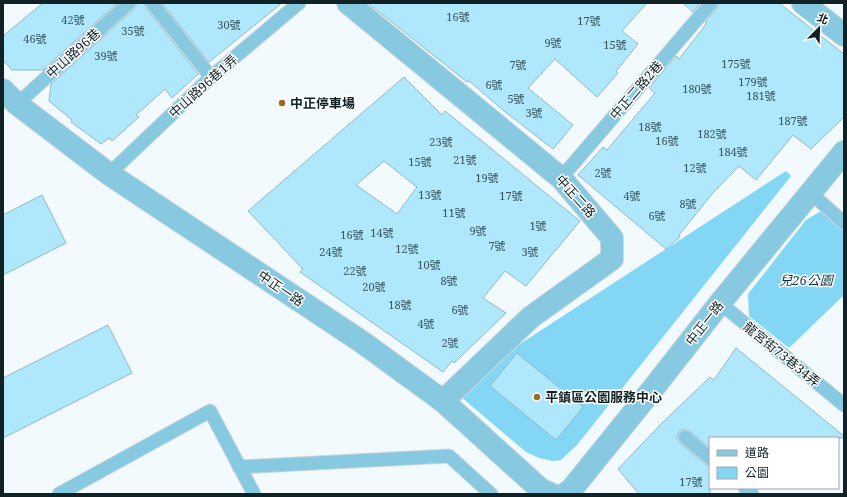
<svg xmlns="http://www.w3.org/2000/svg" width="847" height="497" viewBox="0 0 847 497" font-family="'Noto Serif','Noto Sans TC',serif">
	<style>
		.green { fill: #83d6f4 }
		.building { fill: #afe8fd; stroke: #91bac9; fill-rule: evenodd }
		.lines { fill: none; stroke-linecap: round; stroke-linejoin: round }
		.service-casing { stroke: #ced7db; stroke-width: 15 }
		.minor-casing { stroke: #ced7db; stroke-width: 24 }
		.service { stroke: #86c9e1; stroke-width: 13 }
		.minor { stroke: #86c9e1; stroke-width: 22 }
		.poi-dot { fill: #9c6a1f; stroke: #fff; stroke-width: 1.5 }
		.labels { text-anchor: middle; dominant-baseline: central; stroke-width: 3; stroke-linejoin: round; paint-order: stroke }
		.number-label { font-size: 11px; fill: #38545c }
		.street-label { font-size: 13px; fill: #112227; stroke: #fff }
		.poi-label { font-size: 13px; font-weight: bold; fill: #112227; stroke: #fff; text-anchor: start }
		.park-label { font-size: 13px; font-style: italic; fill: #063846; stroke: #fff }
	</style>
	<rect width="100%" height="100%" fill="#f2fafd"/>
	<!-- green -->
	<g class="green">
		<path d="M 786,171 L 791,176 L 577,445 L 561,460 L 553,461 L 539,458 L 526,452 L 461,397 L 469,377 Z"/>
		<path d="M 821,211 L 844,231 L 844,295 L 789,348 L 749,316 L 748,294 L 806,220 Z"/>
	</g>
	<!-- building -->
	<g class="building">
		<path d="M 43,3 L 117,3 L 43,70 L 12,70 L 3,60 L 3,36 Z"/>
		<path d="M 137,3 L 144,3 L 146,8 L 198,74 L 172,98 L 165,89 L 136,115 L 139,117 L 112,141 L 109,138 L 101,144 L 71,122 L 72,120 L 49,101 L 51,84 L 134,9 Z"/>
		<path d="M 162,3 L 282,3 L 209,62 Z"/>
		<path d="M 368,3 L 647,3 L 622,31 L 638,44 L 616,71 L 618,73 L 597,97 L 555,59 L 528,88 L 573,125 L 553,149 L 504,111 L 469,81 L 467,82 L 457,74 Z"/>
		<path d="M 683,3 L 700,3 L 693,12 Z"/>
		<path d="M 719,3 L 779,3 L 844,54 L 844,117 L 811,149 L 793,135 L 756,180 L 739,166 L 712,194 L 679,235 L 680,237 L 666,249 L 578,175 L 603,147 L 607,150 L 655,93 L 649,88 L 676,56 L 679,59 L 707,23 L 705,22 L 717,8 Z"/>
		<path d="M 404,77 L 442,115 L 445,111 L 580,221 L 526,286 L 505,271 L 483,298 L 506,313 L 454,363 L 452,361 L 443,372 L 300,272 L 303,269 L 248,211 ZM 384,161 L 417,187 L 397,214 L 356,185 Z"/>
		<path d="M 42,195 L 66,243 L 3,275 L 3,215 Z"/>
		<path d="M 108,325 L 132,373 L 3,438 L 3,378 Z"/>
		<path d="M 736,348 L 844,436 L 844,438 L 710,438 L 710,448 L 690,431 L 683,429 L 679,432 L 677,435 L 677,439 L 680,443 L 705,464 L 710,466 L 710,494 L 639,494 L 618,469 L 661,424 L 710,377 L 714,380 Z"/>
		<path d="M 517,353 L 583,407 L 556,440 L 490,386 Z"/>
	</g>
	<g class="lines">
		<defs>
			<g id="service">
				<path d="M 152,3 L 211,77"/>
				<path d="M 17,104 L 129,3"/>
				<path d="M 109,174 L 211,77 L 299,3"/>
				<path d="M 561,178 L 711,3"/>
				<path d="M 811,193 L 844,223"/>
				<path d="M 720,303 L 844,405"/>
				<path d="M 685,437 L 710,458"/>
				<path d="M 239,467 L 449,456 L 491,494"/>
				<path d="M 745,488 L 752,494"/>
				<path d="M 59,494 L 210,411 L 254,494"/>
			</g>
			<g id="minor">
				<path d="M 348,3 L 561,178 L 612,238 L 612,259 L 531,317 L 443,401"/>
				<path d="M 803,3 L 844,35"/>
				<path d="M 3,90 L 17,104 L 109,174 L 362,342 L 443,401 L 540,489 L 551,494"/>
				<path d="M 565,494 L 571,490 L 655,386 L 720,303 L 844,152"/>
			</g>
		</defs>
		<!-- service casing -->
		<use href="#service" class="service-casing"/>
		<!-- minor casing -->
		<use href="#minor" class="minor-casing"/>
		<!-- service -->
		<use href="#service" class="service"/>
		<!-- minor -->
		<use href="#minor" class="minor"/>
	</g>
	<!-- markers -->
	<g class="poi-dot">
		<circle cx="282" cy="103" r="4"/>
		<circle cx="537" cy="397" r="4"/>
	</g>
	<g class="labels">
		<!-- number labels -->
		<g class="number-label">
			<text x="458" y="16">16號</text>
			<text x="73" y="19">42號</text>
			<text x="589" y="20">17號</text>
			<text x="229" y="24">30號</text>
			<text x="133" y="30">35號</text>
			<text x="35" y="38">46號</text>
			<text x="553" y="42">9號</text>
			<text x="615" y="44">15號</text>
			<text x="106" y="55">39號</text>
			<text x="736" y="63">175號</text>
			<text x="518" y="64">7號</text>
			<text x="753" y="81">179號</text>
			<text x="494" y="84">6號</text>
			<text x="697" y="88">180號</text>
			<text x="761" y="95">181號</text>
			<text x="516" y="98">5號</text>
			<text x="534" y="112">3號</text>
			<text x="793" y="120">187號</text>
			<text x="650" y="126">18號</text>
			<text x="712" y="133">182號</text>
			<text x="667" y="140">16號</text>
			<text x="441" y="141">23號</text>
			<text x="733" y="151">184號</text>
			<text x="465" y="159">21號</text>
			<text x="420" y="161">15號</text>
			<text x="695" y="167">12號</text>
			<text x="603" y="172">2號</text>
			<text x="487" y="177">19號</text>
			<text x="430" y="194">13號</text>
			<text x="511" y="195">17號</text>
			<text x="632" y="195">4號</text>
			<text x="688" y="203">8號</text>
			<text x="454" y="212">11號</text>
			<text x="657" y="215">6號</text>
			<text x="538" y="225">1號</text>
			<text x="478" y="230">9號</text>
			<text x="382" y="232">14號</text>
			<text x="352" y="234">16號</text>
			<text x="497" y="245">7號</text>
			<text x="407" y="248">12號</text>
			<text x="331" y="251">24號</text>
			<text x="530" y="251">3號</text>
			<text x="429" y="264">10號</text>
			<text x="355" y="270">22號</text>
			<text x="449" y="280">8號</text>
			<text x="374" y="286">20號</text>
			<text x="400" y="304">18號</text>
			<text x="460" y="309">6號</text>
			<text x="426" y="323">4號</text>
			<text x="450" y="342">2號</text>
			<text x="691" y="481">17號</text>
		</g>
		<!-- street labels -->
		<g class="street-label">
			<text transform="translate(73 53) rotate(-42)">中山路96巷</text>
			<text transform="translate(203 86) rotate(-42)">中山路96巷1弄</text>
			<text transform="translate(636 90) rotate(-49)">中正二路2巷</text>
			<text transform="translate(576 196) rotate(48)">中正二路</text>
			<text transform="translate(281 288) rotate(34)">中正一路</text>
			<text transform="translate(704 323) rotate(-52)">中正一路</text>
			<text transform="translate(782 354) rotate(39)">龍宮街73巷34弄</text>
		</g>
		<!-- poi labels -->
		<g class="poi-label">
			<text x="290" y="103">中正停車場</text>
			<text x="545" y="397">平鎮區公園服務中心</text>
		</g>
		<!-- park labels -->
		<g class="park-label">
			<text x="806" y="280">兒26公園</text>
		</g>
	</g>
	<!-- border -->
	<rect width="847" height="497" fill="none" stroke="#112227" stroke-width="8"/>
	<!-- legend -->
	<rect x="709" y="437" width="130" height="52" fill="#ffffff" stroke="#a0a7a9"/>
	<rect x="717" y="450" width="20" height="6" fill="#86c9e1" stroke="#a0a7a9"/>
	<text x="745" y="457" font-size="12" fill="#112227">道路</text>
	<rect x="717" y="467" width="20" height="12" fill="#83d6f4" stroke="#a0a7a9"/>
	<text x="745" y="477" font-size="12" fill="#112227">公園</text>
	<!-- north arrow -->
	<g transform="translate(819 28) rotate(23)" stroke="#ffffff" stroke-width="3" paint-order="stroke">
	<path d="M0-3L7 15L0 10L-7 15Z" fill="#112227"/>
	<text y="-6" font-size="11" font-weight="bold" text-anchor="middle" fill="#112227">北</text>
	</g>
</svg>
